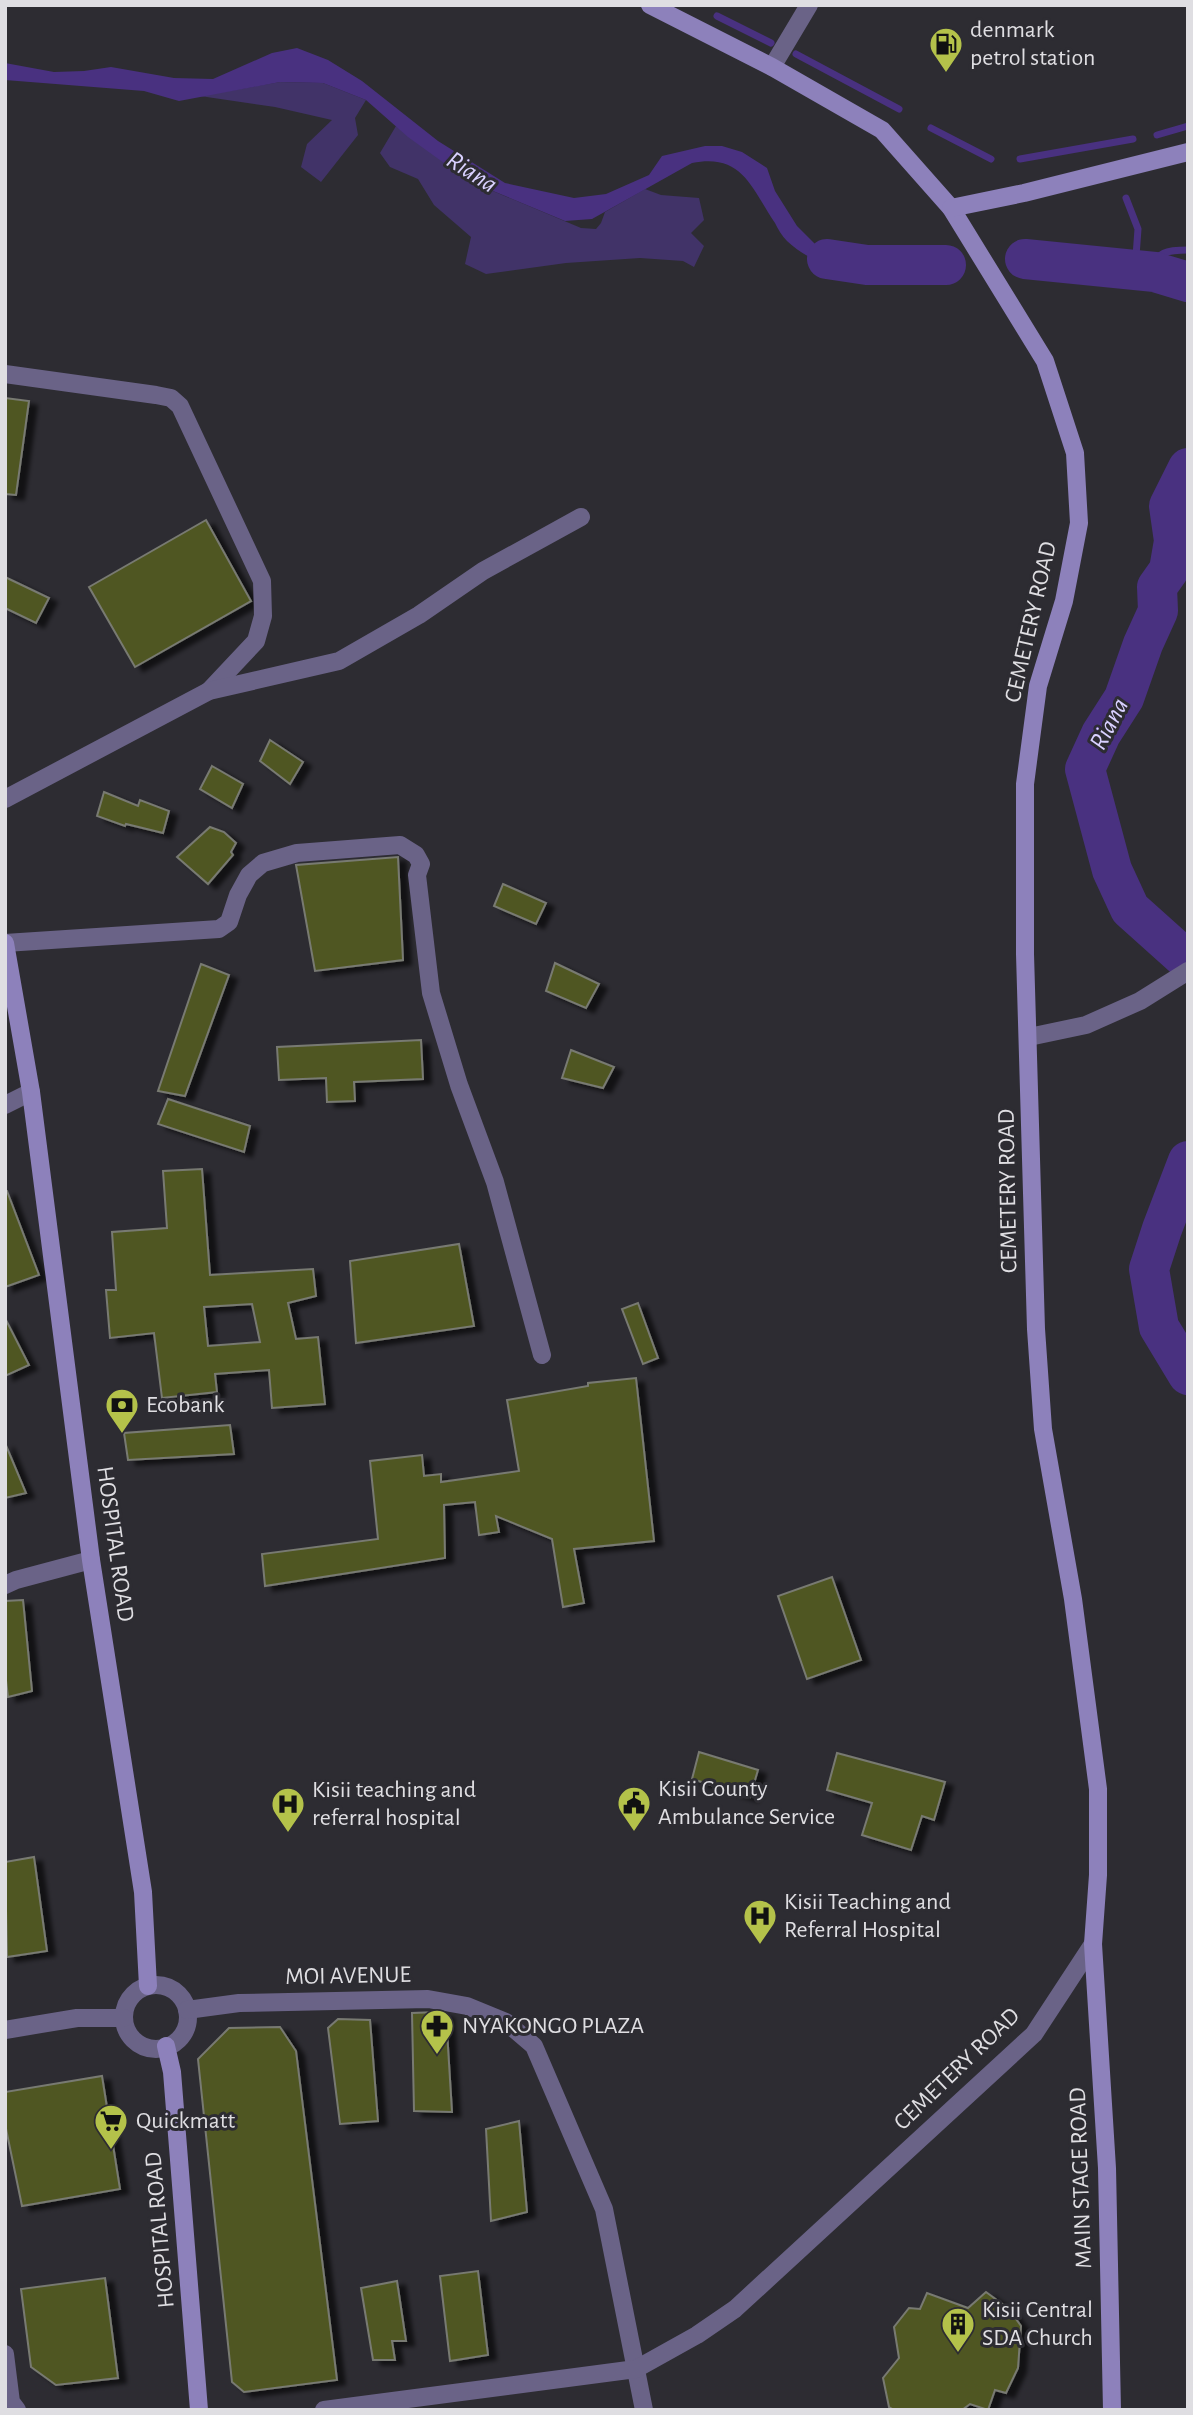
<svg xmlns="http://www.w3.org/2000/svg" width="1193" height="2415" viewBox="0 0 1193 2415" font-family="'Alegreya Sans',sans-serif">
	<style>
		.green { fill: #413368 }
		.water { fill: #493180 }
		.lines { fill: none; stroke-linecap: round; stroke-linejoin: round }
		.stream { stroke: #493180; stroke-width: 7 }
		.river { stroke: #493180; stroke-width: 40 }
		.building { fill: #505721; stroke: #787a72; stroke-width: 2; fill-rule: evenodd; filter: url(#shadow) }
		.street { stroke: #6a6387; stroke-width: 18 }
		.secondary { stroke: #8d81bb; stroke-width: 18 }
		.labels { text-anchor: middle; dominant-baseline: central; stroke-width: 6; stroke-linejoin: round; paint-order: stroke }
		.poi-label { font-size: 24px; fill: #dfdee2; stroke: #2d2c32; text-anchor: start }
		.street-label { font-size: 24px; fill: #dfdee2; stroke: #2d2c32 }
		.water-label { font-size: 26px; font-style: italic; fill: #d9d1ff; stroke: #2d2c32 }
	</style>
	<defs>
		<filter id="shadow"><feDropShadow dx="8" dy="4.5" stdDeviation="2" flood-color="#0009"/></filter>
	</defs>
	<rect width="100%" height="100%" fill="#2d2c32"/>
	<!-- green -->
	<g class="green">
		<path d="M 280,82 L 323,83 L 366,100 L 355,118 L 358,135 L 321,182 L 301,167 L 307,144 L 332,120 L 275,107 L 200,96 Z"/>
		<path d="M 396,126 L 469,181 L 581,228 L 596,229 L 601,223 L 605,212 L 645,189 L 661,195 L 699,198 L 704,220 L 691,233 L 704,246 L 694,267 L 683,261 L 640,258 L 566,263 L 486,274 L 465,264 L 471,237 L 434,205 L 418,179 L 390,167 L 380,153 Z"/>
	</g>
	<!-- water -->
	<path class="water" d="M 297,48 L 328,60 L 362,81 L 438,141 L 505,183 L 574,198 L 606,194 L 649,175 L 662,156 L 705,146 L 722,146 L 742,152 L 767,168 L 775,191 L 797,226 L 817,246 L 882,251 L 881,278 C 847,273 813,265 787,241 C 782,236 778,229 775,223 C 751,188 743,153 692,163 L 592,219 L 565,221 L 469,181 L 408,137 L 366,100 L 323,83 L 280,82 L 179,101 L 144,91 L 5,80 L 5,63 L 54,72 L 84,71 L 111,67 L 174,78 L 213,79 L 272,53 Z"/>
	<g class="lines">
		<!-- stream -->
		<g class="stream">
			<path d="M 717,16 L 771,43"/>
			<path d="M 796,54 L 899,109"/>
			<path d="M 931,128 L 991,159"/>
			<path d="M 1157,135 L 1188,126"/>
			<path d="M 1020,159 L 1133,139"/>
			<path d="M 1126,198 L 1138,229 L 1135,270"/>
			<path d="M 1150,272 C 1157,251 1167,250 1188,250"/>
		</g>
		<!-- river -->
		<g class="river">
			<path d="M 827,259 L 867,265 L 946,265"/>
			<path d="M 1025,259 L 1155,272 L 1188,282"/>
			<path d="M 1188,468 L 1169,506 L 1174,541 L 1169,570 L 1157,587 L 1158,611 L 1143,644 L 1124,698 L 1101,734 L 1085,769 L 1112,870 L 1130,909 L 1188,961"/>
			<path d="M 1188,1161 L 1162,1229 L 1149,1269 L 1159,1327 L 1188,1375"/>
		</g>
	</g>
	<!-- building -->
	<g class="building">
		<path d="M 5,398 L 29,401 L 16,495 L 5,494 Z"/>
		<path d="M 206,520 L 251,601 L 135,667 L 89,587 Z"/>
		<path d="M 5,577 L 49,598 L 36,623 L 5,608 Z"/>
		<path d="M 270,740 L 303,762 L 290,784 L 260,761 Z"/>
		<path d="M 212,766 L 243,784 L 232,808 L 200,789 Z"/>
		<path d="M 104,792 L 138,806 L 140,800 L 169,811 L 163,833 L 126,824 L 125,826 L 97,816 Z"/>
		<path d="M 210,827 L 224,832 L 236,843 L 231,852 L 233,855 L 208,884 L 177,857 Z"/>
		<path d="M 398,857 L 403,960 L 315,971 L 296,865 Z"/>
		<path d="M 503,884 L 546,903 L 536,924 L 494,906 Z"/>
		<path d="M 555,963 L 599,984 L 586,1008 L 546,991 Z"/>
		<path d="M 201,964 L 229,975 L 185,1096 L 158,1091 Z"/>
		<path d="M 421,1040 L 423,1079 L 354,1082 L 355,1101 L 327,1102 L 326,1078 L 279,1080 L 277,1047 Z"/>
		<path d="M 571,1050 L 614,1067 L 603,1088 L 562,1078 Z"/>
		<path d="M 168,1099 L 250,1126 L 244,1152 L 158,1124 Z"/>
		<path d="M 202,1169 L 210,1275 L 313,1269 L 316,1296 L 288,1303 L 296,1339 L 318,1337 L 325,1404 L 272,1408 L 269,1370 L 215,1374 L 217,1392 L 162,1398 L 154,1333 L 110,1338 L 106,1290 L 116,1290 L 112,1232 L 167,1228 L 163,1171 ZM 252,1304 L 260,1342 L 208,1346 L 204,1307 Z"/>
		<path d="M 5,1191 L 7,1191 L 39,1275 L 5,1287 Z"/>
		<path d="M 459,1244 L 474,1326 L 356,1343 L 350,1261 Z"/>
		<path d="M 638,1303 L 658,1358 L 643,1364 L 622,1309 Z"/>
		<path d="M 5,1318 L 29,1365 L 5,1376 Z"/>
		<path d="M 636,1378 L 654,1541 L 574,1549 L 584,1603 L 563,1607 L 552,1539 L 496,1516 L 499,1532 L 479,1535 L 475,1502 L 444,1505 L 445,1558 L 265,1586 L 262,1554 L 378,1539 L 370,1461 L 422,1455 L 424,1476 L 441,1474 L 441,1482 L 519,1471 L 507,1400 L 588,1386 L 588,1383 Z"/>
		<path d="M 230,1425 L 234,1454 L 128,1460 L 124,1433 Z"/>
		<path d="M 5,1443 L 26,1493 L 5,1498 Z"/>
		<path d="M 832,1577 L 861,1660 L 807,1679 L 778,1596 Z"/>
		<path d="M 23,1600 L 32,1691 L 8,1697 L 5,1672 L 5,1601 Z"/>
		<path d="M 699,1752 L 758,1770 L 750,1797 L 692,1779 Z"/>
		<path d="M 837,1753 L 945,1782 L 934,1820 L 922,1816 L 911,1850 L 862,1835 L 872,1803 L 827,1790 Z"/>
		<path d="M 34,1857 L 47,1951 L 7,1957 L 5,1862 Z"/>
		<path d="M 438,2012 L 446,2014 L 452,2112 L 414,2111 L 412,2013 Z"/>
		<path d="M 338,2019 L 370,2020 L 378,2121 L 340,2124 L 328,2028 Z"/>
		<path d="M 280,2027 L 296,2051 L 337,2380 L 244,2392 L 232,2382 L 198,2059 L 229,2028 Z"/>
		<path d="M 102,2076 L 120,2189 L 22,2206 L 5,2124 L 5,2092 Z"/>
		<path d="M 519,2121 L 527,2212 L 491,2221 L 486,2129 Z"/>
		<path d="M 478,2271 L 488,2355 L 450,2361 L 440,2276 Z"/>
		<path d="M 105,2278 L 118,2378 L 56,2385 L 31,2367 L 21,2289 Z"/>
		<path d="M 397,2281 L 406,2341 L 392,2341 L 395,2360 L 373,2360 L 361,2288 Z"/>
		<path d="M 986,2292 L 1009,2309 L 1021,2326 L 1018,2368 L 1006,2393 L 995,2390 L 988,2410 L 970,2404 L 962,2410 L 894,2410 L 889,2407 L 883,2378 L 899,2358 L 894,2327 L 909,2308 L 920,2309 L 927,2293 L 968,2308 Z"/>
	</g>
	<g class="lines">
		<!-- street -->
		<g class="street">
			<path d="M 772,67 L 809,5"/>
			<path d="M 5,374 L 156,395 L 171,398 L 180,406 L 262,581 L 263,616 L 256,641 L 209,691"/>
			<path d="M 5,799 L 209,691 L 339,661 L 419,615 L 483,571 L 581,517"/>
			<path d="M 5,943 L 219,929 L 229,922 L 238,895 L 249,875 L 263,863 L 297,853 L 400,845 L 416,855 L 421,864 L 417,875 L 431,993 L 459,1085 L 495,1182 L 542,1355"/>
			<path d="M 1029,1037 L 1086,1025 L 1140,1001 L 1188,971"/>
			<path d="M 5,1105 L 31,1092"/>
			<path d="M 5,1585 L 16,1580 L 91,1560"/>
			<circle cx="156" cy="2017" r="32"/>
			<path d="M 187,2010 L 239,2003 L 428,1999 L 467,2006 L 506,2022 L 534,2046 L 604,2209 L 644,2410"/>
			<path d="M 5,2030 L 77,2018 L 124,2018"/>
			<path d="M 5,2354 L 11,2402 L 17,2410"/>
			<path d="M 324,2410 L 636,2369 L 697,2335 L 735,2309 L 1034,2034 L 1093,1944"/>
		</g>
		<!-- secondary -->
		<g class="secondary">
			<path d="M 650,5 L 772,67 L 882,130 L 951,208 L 1045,361 L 1075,453 L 1079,523 L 1064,601 L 1038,686 L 1025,784 L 1025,954 L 1036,1329 L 1043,1429 L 1073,1599 L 1098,1789 L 1098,1875 L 1093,1944 L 1107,2168 L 1112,2410"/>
			<path d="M 951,208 L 1024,193 L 1188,152"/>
			<path d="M 5,943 L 31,1092 L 91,1560 L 143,1892 L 148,1986"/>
			<path d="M 166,2046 L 172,2072 L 199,2410"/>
		</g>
	</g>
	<!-- icons -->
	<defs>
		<symbol id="fuel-pin" viewBox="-11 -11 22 30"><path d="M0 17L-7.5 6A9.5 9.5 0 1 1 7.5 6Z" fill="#b4c24a" stroke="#2d2c32"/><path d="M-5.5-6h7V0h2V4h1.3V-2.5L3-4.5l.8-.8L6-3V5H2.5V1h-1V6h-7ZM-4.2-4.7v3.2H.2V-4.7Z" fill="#111"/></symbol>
		<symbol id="bank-pin" viewBox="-11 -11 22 30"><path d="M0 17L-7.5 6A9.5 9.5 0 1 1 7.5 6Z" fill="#b4c24a" stroke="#2d2c32"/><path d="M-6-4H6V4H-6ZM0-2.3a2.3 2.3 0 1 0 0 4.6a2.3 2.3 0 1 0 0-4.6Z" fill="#111"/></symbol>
		<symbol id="civic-pin" viewBox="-11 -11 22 30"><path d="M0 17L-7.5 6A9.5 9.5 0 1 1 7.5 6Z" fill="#b4c24a" stroke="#2d2c32"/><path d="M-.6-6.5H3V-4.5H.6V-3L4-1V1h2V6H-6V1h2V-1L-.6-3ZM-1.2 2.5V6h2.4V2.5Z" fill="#111"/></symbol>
		<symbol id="hospital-pin" viewBox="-11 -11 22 30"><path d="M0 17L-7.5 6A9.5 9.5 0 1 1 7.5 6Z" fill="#b4c24a" stroke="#2d2c32"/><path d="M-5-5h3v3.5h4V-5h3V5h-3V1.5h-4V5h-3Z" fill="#111"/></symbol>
		<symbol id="pharmacy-pin" viewBox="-11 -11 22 30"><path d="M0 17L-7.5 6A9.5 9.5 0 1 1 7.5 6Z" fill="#b4c24a" stroke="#2d2c32"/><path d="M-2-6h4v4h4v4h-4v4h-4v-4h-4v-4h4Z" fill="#111"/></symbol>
		<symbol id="supermarket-pin" viewBox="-11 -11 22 30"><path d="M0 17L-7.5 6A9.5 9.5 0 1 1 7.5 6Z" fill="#b4c24a" stroke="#2d2c32"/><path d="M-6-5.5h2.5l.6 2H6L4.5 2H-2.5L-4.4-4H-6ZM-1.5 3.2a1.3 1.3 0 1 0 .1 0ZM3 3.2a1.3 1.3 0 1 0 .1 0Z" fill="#111"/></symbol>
		<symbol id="building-pin" viewBox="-11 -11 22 30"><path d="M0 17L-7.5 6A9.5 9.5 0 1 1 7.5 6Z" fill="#b4c24a" stroke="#2d2c32"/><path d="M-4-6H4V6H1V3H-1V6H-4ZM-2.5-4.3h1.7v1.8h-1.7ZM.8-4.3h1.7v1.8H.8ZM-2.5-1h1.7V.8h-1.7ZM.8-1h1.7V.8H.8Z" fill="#111"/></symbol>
	</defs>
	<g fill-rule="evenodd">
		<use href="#fuel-pin" x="927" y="25" width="38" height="52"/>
		<use href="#bank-pin" x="103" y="1386" width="38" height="52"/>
		<use href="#civic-pin" x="615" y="1784" width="38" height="52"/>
		<use href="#hospital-pin" x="269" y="1785" width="38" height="52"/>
		<use href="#hospital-pin" x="741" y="1897" width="38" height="52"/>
		<use href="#pharmacy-pin" x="418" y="2007" width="38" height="52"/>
		<use href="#supermarket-pin" x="92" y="2102" width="38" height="52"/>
		<use href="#building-pin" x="939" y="2305" width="38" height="52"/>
	</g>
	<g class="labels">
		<!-- poi labels -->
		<g class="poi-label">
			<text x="970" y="30">denmark<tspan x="970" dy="28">petrol station</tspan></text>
			<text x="146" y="1405">Ecobank</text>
			<text x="658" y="1789">Kisii County<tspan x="658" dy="28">Ambulance Service</tspan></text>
			<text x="312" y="1790">Kisii teaching and<tspan x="312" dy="28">referral hospital</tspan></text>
			<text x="784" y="1902">Kisii Teaching and<tspan x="784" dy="28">Referral Hospital</tspan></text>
			<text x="462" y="2026">NYAKONGO PLAZA</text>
			<text x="136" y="2121">Quickmatt</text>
			<text x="982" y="2310">Kisii Central<tspan x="982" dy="28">SDA Church</tspan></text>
		</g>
		<!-- street labels -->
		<g class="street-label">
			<text transform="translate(1031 622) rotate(-77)">CEMETERY ROAD</text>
			<text transform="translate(1008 1191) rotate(-91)">CEMETERY ROAD</text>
			<text transform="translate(115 1544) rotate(82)">HOSPITAL ROAD</text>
			<text transform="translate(348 1976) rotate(-1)">MOI AVENUE</text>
			<text transform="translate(957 2069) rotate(-44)">CEMETERY ROAD</text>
			<text transform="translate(1081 2178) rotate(-92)">MAIN STAGE ROAD</text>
			<text transform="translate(160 2230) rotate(-95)">HOSPITAL ROAD</text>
		</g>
		<!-- water labels -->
		<g class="water-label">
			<text transform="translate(472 172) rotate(33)">Riana</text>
			<text transform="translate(1109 724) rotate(-62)">Riana</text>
		</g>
	</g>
	<!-- border -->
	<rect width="1193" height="2415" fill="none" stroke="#dfdee2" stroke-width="14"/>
</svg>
